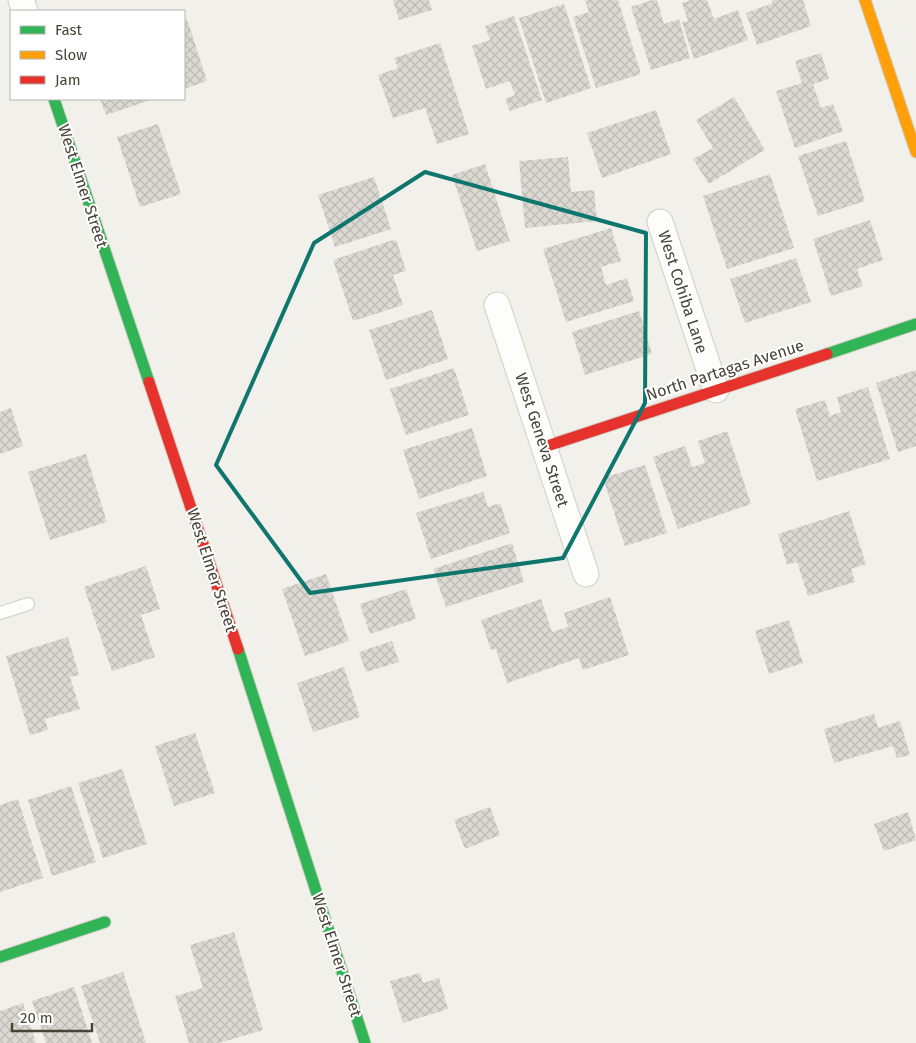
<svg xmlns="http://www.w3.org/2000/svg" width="916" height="1043" viewBox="0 0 916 1043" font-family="'Fira Sans',sans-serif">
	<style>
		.building { fill: url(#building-cross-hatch) }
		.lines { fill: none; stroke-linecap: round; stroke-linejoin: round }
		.lane-casing { stroke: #cfcec8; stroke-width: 14 }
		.street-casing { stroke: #cfcec8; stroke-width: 27 }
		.fast-casing { stroke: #d1cec1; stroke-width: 13 }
		.slow-casing { stroke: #d1cec1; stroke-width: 13 }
		.jam-casing { stroke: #d1cec1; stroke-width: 13 }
		.lane { stroke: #fdfdfc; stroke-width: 12 }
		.street { stroke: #fdfdfc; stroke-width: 25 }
		.fast { stroke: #30b455; stroke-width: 11 }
		.slow { stroke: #ff9f0a; stroke-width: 11 }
		.jam { stroke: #e5322d; stroke-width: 11 }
		.marked { fill: none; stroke: #0f766e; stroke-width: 4; stroke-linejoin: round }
		.labels { text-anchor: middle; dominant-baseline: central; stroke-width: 4; stroke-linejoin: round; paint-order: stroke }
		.street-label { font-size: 16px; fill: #484336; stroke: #fff }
	</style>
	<defs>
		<pattern id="building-cross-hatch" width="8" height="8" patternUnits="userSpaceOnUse" patternTransform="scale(1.25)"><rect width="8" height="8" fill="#dbd9d2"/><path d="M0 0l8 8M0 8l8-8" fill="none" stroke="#bdbbb5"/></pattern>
	</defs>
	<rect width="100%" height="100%" fill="#f1f0ea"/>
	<!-- building -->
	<g class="building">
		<path d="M 393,0 L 429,0 L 432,10 L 399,20 Z"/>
		<path d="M 585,0 L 618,0 L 641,74 L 596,88 L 573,17 L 589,12 Z"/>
		<path d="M 652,0 L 657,0 L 664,24 L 679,19 L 690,58 L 651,70 L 631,7 Z"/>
		<path d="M 691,0 L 707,0 L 714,19 L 738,10 L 748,40 L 694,59 L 682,22 L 688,21 L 682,3 Z"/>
		<path d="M 772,0 L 803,0 L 811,26 L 757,45 L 746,13 L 773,3 Z"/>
		<path d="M 564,4 L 591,88 L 546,103 L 519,18 Z"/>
		<path d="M 514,16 L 542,100 L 510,111 L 505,99 L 515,95 L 510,81 L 486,89 L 472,46 L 490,40 L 485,26 Z"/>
		<path d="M 187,19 L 207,81 L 184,89 L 184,20 Z"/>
		<path d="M 440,43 L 469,134 L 437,144 L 425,108 L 393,118 L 378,75 L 398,68 L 394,58 Z"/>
		<path d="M 821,53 L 829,79 L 813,84 L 821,108 L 833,104 L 843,131 L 795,148 L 776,91 L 802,83 L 795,61 Z"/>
		<path d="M 734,97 L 765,150 L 709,184 L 693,159 L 713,148 L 696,120 Z"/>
		<path d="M 100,99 L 154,99 L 106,115 Z"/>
		<path d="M 656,110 L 671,154 L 602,178 L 587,133 Z"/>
		<path d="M 158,124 L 181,194 L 140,207 L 117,137 Z"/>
		<path d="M 846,141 L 865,201 L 818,216 L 798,156 Z"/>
		<path d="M 568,157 L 571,192 L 594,190 L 597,221 L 525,228 L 519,161 Z"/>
		<path d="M 485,164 L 510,241 L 477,251 L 452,175 Z"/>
		<path d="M 770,174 L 794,248 L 727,269 L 703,196 Z"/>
		<path d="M 374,177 L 391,229 L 335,247 L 318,195 Z"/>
		<path d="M 870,220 L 883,260 L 857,269 L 863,286 L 831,296 L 813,239 Z"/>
		<path d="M 611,228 L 621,261 L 601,267 L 606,285 L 627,278 L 634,301 L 566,322 L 543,249 Z"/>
		<path d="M 396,239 L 406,271 L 393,275 L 403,305 L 353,321 L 333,260 Z"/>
		<path d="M 796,258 L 811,302 L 745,323 L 730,279 Z"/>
		<path d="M 432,310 L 448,359 L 386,380 L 369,330 Z"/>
		<path d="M 639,311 L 652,354 L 585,375 L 572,332 Z"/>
		<path d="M 454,368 L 469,415 L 406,435 L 390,389 Z"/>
		<path d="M 916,370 L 916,446 L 898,452 L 876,383 Z"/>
		<path d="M 868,387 L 890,459 L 817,481 L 795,409 L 825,400 L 830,416 L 841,412 L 837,397 Z"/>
		<path d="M 11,408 L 23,446 L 0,454 L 0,412 Z"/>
		<path d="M 472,428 L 487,476 L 419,499 L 403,450 Z"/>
		<path d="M 727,431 L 751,504 L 678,529 L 653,457 L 685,446 L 692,467 L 705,463 L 698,441 Z"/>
		<path d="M 86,454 L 107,522 L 50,540 L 28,472 Z"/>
		<path d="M 645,465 L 667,533 L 625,546 L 603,478 Z"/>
		<path d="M 483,492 L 488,507 L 500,503 L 510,533 L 431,559 L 416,513 Z"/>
		<path d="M 849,511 L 866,564 L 851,569 L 855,582 L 808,596 L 797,562 L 787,565 L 778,534 Z"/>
		<path d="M 512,543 L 524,582 L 446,607 L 433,569 Z"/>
		<path d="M 146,566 L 160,609 L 141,615 L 155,657 L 112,671 L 84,587 Z"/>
		<path d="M 326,574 L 349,641 L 305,656 L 282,589 Z"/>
		<path d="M 406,589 L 416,619 L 370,634 L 360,604 Z"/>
		<path d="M 610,597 L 629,655 L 583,670 L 579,658 L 507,683 L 496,649 L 491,650 L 481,620 L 541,599 L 552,632 L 568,627 L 564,613 Z"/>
		<path d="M 789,620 L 803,663 L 769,674 L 755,631 Z"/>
		<path d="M 68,637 L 79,675 L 70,677 L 80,709 L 45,719 L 48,730 L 30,735 L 6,656 Z"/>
		<path d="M 392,641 L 399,662 L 366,672 L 359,652 Z"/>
		<path d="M 344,667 L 360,717 L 313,732 L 297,683 Z"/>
		<path d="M 874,714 L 878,728 L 900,721 L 910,755 L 897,758 L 893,746 L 834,763 L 824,729 Z"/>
		<path d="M 195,733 L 215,793 L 174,806 L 155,746 Z"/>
		<path d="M 122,769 L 147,844 L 103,858 L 78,783 Z"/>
		<path d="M 71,786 L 96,862 L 52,876 L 28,800 Z"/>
		<path d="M 18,799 L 43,878 L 0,892 L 0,805 Z"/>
		<path d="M 490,807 L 500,835 L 465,849 L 454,820 Z"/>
		<path d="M 908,812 L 916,840 L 884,851 L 874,824 Z"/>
		<path d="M 234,932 L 263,1030 L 219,1043 L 189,1043 L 175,996 L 203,988 L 190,945 Z"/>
		<path d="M 123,972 L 146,1043 L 100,1043 L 81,986 Z"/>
		<path d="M 420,973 L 423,983 L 439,978 L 448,1009 L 403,1023 L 390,981 Z"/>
		<path d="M 74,987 L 92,1043 L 46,1043 L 32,1001 Z"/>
		<path d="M 23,1003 L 36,1043 L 0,1043 L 0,1011 Z"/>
	</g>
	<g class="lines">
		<defs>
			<path id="lane" d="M 0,613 L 28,604"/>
			<g id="street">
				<path d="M 21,0 L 25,11"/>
				<path d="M 660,222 L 716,390"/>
				<path d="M 497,305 L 586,574"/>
			</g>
			<g id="fast">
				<path d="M 54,99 L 149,382"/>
				<path d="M 827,354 L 916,324"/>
				<path d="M 238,649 L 365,1043"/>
				<path d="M 0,957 L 105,922"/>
			</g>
			<path id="slow" d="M 865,0 L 916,152"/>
			<g id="jam">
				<path d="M 149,382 L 238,649"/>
				<path d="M 544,447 L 827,354"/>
			</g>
		</defs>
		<!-- lane casing -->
		<use href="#lane" class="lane-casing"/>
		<!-- street casing -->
		<use href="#street" class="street-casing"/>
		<!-- fast casing -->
		<use href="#fast" class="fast-casing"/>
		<!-- slow casing -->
		<use href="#slow" class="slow-casing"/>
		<!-- jam casing -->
		<use href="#jam" class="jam-casing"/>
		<!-- lane -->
		<use href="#lane" class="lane"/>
		<!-- street -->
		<use href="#street" class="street"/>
		<!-- fast -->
		<use href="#fast" class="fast"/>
		<!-- slow -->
		<use href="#slow" class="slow"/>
		<!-- jam -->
		<use href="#jam" class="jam"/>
	</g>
	<!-- marked area -->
	<path class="marked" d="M 425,172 L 646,233 L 645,403 L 563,558 L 310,593 L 216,465 L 314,243 Z"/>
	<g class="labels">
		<!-- street labels -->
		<g class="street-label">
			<text transform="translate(83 186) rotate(72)">West Elmer Street</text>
			<text transform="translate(683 292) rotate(72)">West Cohiba Lane</text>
			<text transform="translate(725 370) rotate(-18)">North Partagas Avenue</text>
			<text transform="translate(542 440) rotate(72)">West Geneva Street</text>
			<text transform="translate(212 570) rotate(72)">West Elmer Street</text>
			<text transform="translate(337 955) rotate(72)">West Elmer Street</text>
		</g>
	</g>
	<!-- legend -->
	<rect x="10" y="10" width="175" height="90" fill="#ffffff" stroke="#b6b4af"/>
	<rect x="20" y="26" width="25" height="8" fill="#30b455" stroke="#b6b4af"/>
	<text x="55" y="35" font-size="15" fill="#484336">Fast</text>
	<rect x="20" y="51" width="25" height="8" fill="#ff9f0a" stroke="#b6b4af"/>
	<text x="55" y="60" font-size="15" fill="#484336">Slow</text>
	<rect x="20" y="76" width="25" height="8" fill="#e5322d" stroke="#b6b4af"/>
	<text x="55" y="85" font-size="15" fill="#484336">Jam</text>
	<!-- scale -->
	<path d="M12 1023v8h80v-8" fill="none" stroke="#484336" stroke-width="2.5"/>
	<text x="20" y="1023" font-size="15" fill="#484336" stroke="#ffffff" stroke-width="4" paint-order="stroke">20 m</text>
</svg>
